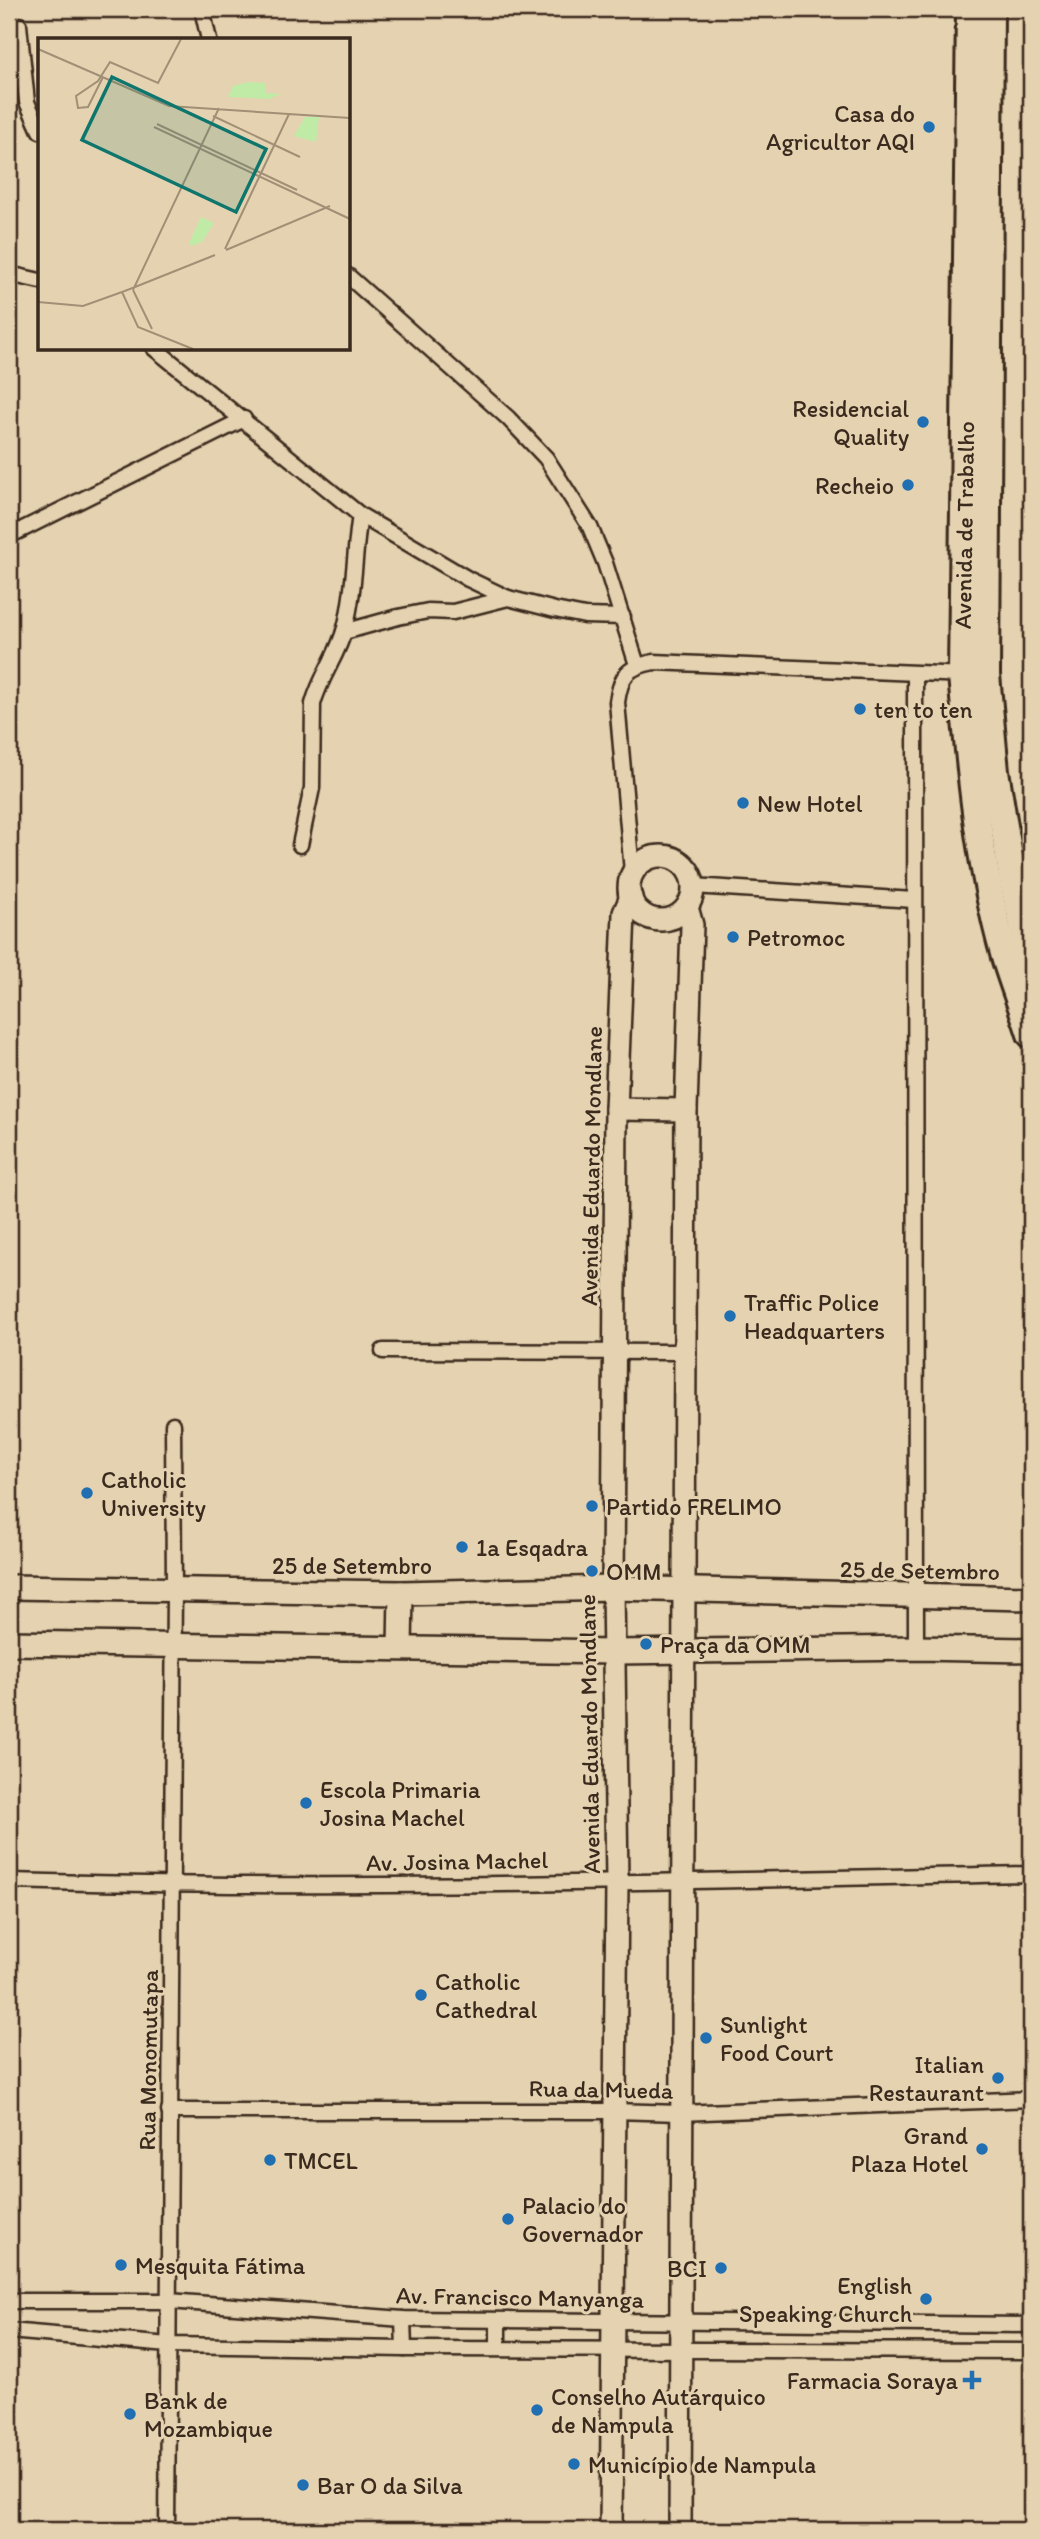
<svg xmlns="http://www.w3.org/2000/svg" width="1040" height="2539" viewBox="0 0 1040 2539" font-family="Itim,sans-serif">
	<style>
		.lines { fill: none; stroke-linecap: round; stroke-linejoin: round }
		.street-casing { stroke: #3b2a1e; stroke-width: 19 }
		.secondary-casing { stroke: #3b2a1e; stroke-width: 26 }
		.primary-casing { stroke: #3b2a1e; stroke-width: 28 }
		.highway-casing { stroke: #3b2a1e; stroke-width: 32 }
		.street { stroke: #e5d2b0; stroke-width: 14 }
		.secondary { stroke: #e5d2b0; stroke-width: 21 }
		.primary { stroke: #e5d2b0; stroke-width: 23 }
		.highway { stroke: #e5d2b0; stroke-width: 26 }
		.poi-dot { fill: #1f6fb2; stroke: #e5d2b0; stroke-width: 2.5 }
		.labels { text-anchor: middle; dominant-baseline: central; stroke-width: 6; stroke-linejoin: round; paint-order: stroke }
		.poi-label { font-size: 24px; fill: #3b2a1e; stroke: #e5d2b0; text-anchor: start }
		.street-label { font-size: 24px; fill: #3b2a1e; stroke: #e5d2b0 }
		.inset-road { fill: none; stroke: #a18f76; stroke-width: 2 }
		.view { fill: #0f766e; fill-opacity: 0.15; stroke: #0f766e; stroke-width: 3.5 }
		.inset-edge { fill: none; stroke: #3b2a1e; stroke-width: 3.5 }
	</style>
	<rect width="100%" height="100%" fill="#e5d2b0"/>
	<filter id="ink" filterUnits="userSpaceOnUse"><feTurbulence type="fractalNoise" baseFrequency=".0143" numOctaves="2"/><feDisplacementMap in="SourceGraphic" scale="14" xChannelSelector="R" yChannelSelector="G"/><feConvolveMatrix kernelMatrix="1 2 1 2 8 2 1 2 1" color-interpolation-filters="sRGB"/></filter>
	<g filter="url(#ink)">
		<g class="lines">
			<defs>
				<g id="street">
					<path d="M 202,9 L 209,40"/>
					<path d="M 19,25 L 27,102 L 40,131"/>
					<path d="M 9,274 L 40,281"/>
					<path d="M 348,276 L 508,418 L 546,458 L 590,527 L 605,563 L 637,665"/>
					<path d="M 154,348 L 360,515 L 468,579 L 508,598 L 555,610 L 585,616 L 623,617"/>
					<path d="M 9,536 L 244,419"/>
					<path d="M 344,632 L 398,617 L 428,611 L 453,612 L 508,598"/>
					<path d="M 915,674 L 916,1648"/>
					<path d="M 300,845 L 312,788 L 313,704 C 320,677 338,655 345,628 C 355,591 354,552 360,515"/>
					<path d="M 632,872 L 617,702 C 621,675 627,667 654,662 L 966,675"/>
					<path d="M 693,886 L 914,900"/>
					<path d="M 383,1351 L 685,1352"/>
					<path d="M 9,1881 C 349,1891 691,1881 1031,1874"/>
					<path d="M 169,2111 L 614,2111 L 680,2113 L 1031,2099"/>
					<path d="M 9,2301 L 169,2301 L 403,2319 L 1031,2325"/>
					<path d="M 403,2319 L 404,2349"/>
					<path d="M 9,2331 L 169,2345 L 404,2349 L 1031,2351"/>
					<path d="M 498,2348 L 498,2321"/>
					<path d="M 167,2530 L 174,1589 L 173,1424"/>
				</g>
				<g id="secondary">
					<circle cx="661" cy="888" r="32"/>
					<path d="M 616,1109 L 686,1110"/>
					<path d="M 611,2530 L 617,1882 L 613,1588 L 616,1109 L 624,913 L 631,897"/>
					<path d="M 680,2530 L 686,1110 L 692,925 L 687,907"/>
				</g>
				<g id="primary">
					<path d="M 9,1587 L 401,1593 L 613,1588 L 1031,1598"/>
					<path d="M 9,1643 L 614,1652 L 916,1648 L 1031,1650"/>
					<path d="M 400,1648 L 401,1593"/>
				</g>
				<g id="highway">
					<path d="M 970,9 L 962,675 C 970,769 979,866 1005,957 C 1013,983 1023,1009 1031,1034"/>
					<path d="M 990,9 L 986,675 L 995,771 L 1013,881 L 1031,960"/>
				</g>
			</defs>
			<!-- street casing -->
			<use href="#street" class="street-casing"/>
			<!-- secondary casing -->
			<use href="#secondary" class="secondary-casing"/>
			<!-- primary casing -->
			<use href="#primary" class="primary-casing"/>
			<!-- highway casing -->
			<use href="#highway" class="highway-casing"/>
			<!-- street -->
			<use href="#street" class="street"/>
			<!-- secondary -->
			<use href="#secondary" class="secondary"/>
			<!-- primary -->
			<use href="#primary" class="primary"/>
			<!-- highway -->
			<use href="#highway" class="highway"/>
		</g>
	</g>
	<!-- markers -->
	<g class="poi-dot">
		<circle cx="929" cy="127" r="7"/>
		<circle cx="923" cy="422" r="7"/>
		<circle cx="908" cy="485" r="7"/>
		<circle cx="860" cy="709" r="7"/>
		<circle cx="743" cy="803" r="7"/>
		<circle cx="733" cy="937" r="7"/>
		<circle cx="730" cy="1316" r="7"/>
		<circle cx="87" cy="1493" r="7"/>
		<circle cx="592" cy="1506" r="7"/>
		<circle cx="462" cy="1547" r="7"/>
		<circle cx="592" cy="1571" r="7"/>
		<circle cx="646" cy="1644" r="7"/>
		<circle cx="306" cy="1803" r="7"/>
		<circle cx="421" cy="1995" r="7"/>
		<circle cx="706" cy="2038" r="7"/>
		<circle cx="998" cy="2078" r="7"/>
		<circle cx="982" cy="2149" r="7"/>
		<circle cx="270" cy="2160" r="7"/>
		<circle cx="508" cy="2219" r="7"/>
		<circle cx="121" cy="2265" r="7"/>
		<circle cx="721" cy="2268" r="7"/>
		<circle cx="926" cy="2299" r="7"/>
		<path d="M968.5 2369.5h7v7h7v7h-7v7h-7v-7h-7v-7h7z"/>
		<circle cx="537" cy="2410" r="7"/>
		<circle cx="130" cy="2414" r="7"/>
		<circle cx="574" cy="2464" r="7"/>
		<circle cx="303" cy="2485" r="7"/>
	</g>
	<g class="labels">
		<!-- poi labels -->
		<g class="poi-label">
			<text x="915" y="113" text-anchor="end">Casa do<tspan x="915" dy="28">Agricultor AQI</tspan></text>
			<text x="909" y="408" text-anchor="end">Residencial<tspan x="909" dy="28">Quality</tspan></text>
			<text x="894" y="485" text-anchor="end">Recheio</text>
			<text x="874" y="709">ten to ten</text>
			<text x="757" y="803">New Hotel</text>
			<text x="747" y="937">Petromoc</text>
			<text x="744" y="1302">Traffic Police<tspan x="744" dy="28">Headquarters</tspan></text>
			<text x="101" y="1479">Catholic<tspan x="101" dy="28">University</tspan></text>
			<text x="606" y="1506">Partido FRELIMO</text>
			<text x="476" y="1547">1a Esqadra</text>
			<text x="606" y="1571">OMM</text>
			<text x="660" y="1644">Praça da OMM</text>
			<text x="320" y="1789">Escola Primaria<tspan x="320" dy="28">Josina Machel</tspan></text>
			<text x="435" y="1981">Catholic<tspan x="435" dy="28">Cathedral</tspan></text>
			<text x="720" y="2024">Sunlight<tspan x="720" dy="28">Food Court</tspan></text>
			<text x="984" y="2064" text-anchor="end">Italian<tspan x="984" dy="28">Restaurant</tspan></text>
			<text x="968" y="2135" text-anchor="end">Grand<tspan x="968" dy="28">Plaza Hotel</tspan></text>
			<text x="284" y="2160">TMCEL</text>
			<text x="522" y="2205">Palacio do<tspan x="522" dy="28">Governador</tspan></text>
			<text x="135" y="2265">Mesquita Fátima</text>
			<text x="707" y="2268" text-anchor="end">BCI</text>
			<text x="912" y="2285" text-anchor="end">English<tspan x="912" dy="28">Speaking Church</tspan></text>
			<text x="958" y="2380" text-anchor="end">Farmacia Soraya</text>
			<text x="551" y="2396">Conselho Autárquico<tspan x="551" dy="28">de Nampula</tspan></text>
			<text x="144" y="2400">Bank de<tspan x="144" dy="28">Mozambique</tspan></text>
			<text x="588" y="2464">Município de Nampula</text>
			<text x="317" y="2485">Bar O da Silva</text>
		</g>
		<!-- street labels -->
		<g class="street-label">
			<text transform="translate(964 525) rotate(-89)">Avenida de Trabalho</text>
			<text transform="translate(591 1166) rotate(-89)">Avenida Eduardo Mondlane</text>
			<text x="352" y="1565">25 de Setembro</text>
			<text transform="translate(920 1570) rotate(1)">25 de Setembro</text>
			<text transform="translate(589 1734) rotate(-91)">Avenida Eduardo Mondlane</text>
			<text transform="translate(457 1861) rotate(-1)">Av. Josina Machel</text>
			<text transform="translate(148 2060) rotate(-89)">Rua Monomutapa</text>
			<text transform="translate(601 2089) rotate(1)">Rua da Mueda</text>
			<text transform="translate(520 2297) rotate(1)">Av. Francisco Manyanga</text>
		</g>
	</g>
	<!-- overview -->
	<g transform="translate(38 38)">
		<rect width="312" height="312" fill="#e5d2b0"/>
		<path d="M 210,44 L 228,45 L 227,55 L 243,56 L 231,61 L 190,59 L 195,48 ZM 267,79 L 281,79 L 278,104 L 256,98 ZM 163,179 L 176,185 L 164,204 L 153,208 L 151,205 Z" fill="#c0eba7"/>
		<path class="inset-road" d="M 0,11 L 131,68 L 312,80M 65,39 L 50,69 L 40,70 L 38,58 L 60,43 L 72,24 L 120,45 L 143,1M 175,78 L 262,119M 119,86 L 259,152M 116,89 L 312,181M 187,211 L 251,76M 188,212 L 292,168M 97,249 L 177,217M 97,249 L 84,254 L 100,289 L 155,311M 95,252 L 181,70M 95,252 L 114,291M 0,264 L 45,268 L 84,254"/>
		<path class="view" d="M 74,39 L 228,111 L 198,174 L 44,102 Z"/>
		<rect width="312" height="312" class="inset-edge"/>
	</g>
	<!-- margin -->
	<rect width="1040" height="2539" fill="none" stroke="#e5d2b0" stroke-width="35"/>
	<rect x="18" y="18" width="1005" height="2504" fill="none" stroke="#3b2a1e" stroke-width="2.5" filter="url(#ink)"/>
</svg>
